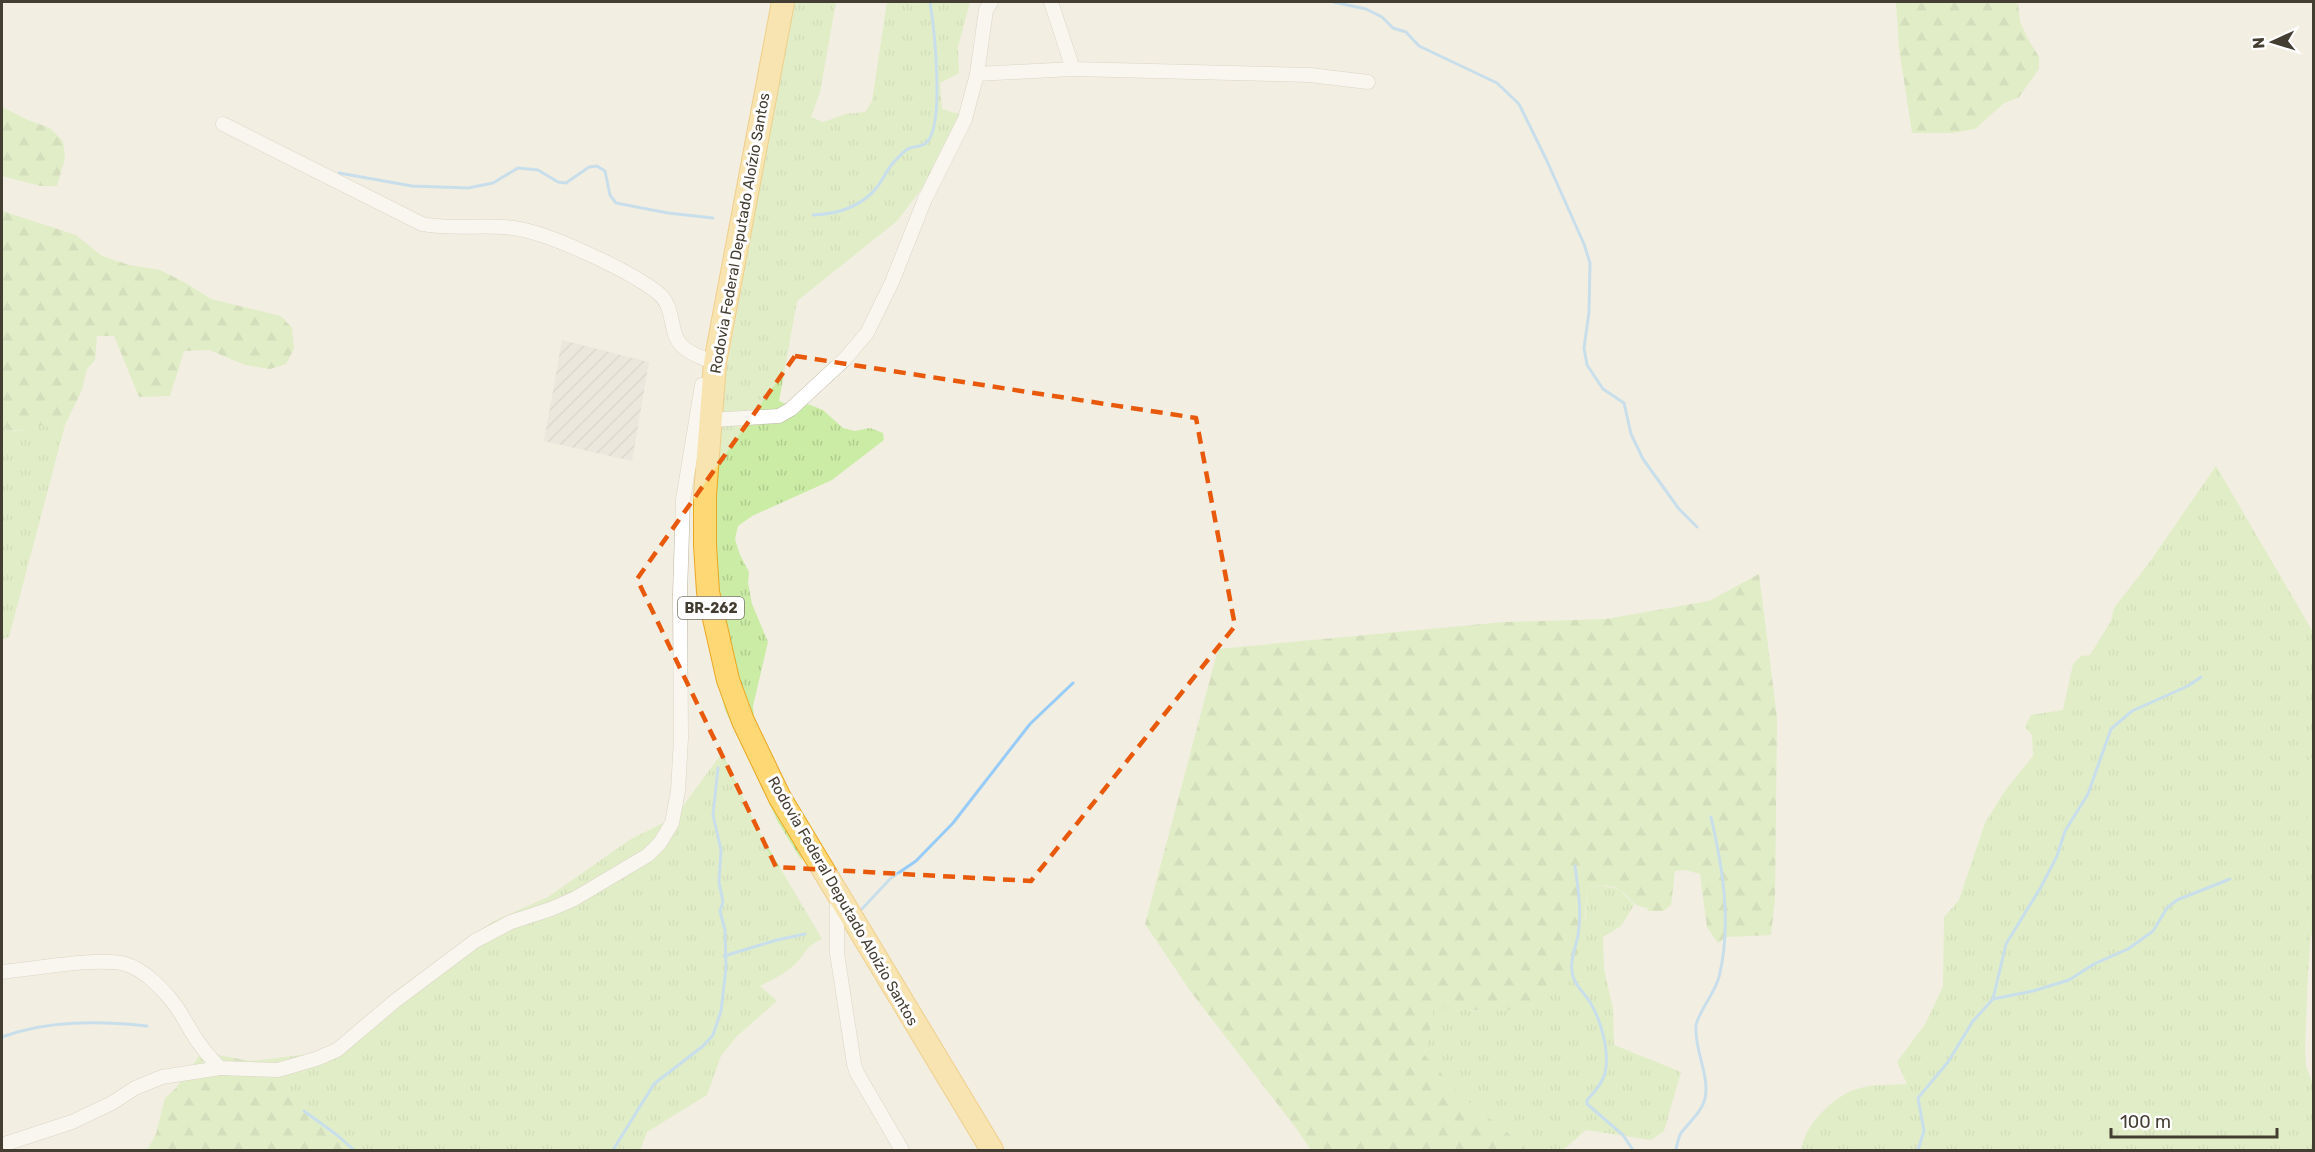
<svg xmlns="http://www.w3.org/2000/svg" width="2315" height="1152" viewBox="0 0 2315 1152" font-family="Rubik,sans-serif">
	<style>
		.industrial { fill: url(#industrial-furrows) }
		.grass { fill: url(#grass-tufts) }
		.forest { fill: url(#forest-firs) }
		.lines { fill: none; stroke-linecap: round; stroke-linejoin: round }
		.stream { stroke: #96ccf7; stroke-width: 3 }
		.minor-casing { stroke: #beb6a3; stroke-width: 15 }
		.trunk-casing { stroke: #eca721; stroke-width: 24 }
		.minor { stroke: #fff; stroke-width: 14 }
		.trunk { stroke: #ffd876; stroke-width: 22 }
		.marked { fill: none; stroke: #e8590c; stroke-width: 4.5; stroke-dasharray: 12 8; stroke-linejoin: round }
		.labels { text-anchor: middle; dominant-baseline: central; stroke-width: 6; stroke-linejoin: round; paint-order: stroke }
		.shield { fill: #fff; stroke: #7c776f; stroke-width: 1.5 }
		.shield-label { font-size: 14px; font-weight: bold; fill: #443d31 }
		.street-label { font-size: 15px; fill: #443d31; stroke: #fff }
	</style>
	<defs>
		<pattern id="industrial-furrows" width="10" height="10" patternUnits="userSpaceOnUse" patternTransform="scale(1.5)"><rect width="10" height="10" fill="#e4ded6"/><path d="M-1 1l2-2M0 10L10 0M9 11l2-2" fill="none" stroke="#c5bfb8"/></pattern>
		<pattern id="grass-tufts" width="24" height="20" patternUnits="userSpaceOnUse" patternTransform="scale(1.5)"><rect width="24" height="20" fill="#caeca5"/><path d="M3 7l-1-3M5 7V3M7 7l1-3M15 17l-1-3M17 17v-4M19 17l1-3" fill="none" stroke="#afcb8e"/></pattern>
		<pattern id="forest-firs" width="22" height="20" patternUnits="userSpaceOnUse" patternTransform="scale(1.5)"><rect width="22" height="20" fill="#caeca5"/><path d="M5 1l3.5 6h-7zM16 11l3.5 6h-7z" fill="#afcb8e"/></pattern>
	</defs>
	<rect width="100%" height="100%" fill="#f2eee1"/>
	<!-- industrial -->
	<path class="industrial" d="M 562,340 L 649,362 L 632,461 L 544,441 Z"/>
	<!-- grass -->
	<g class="grass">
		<path d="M 793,2 L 836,2 L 820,92 L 811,117 L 823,122 L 846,114 L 865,112 L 872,101 L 887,2 L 970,2 L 958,47 L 959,73 L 940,83 L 942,109 L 969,117 L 926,183 L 897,221 L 797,301 L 779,401 L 789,405 L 808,404 L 823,410 L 843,428 L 855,431 L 870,428 L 883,433 L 884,440 L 832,480 L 752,516 L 738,526 L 735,539 L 740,555 L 749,572 L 748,583 L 752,604 L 768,642 L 753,706 L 755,725 L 796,834 L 802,861 L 778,822 L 725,710 L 709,646 L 706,483 Z"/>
		<path d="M 36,425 L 47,425 L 56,430 L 65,425 L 9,637 L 2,639 L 2,426 C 16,435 21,431 36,425 Z"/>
		<path d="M 2216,466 L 2313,632 L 2313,754 C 2301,788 2310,824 2313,859 C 2315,886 2313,911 2304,937 L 2311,934 L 2308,972 L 2305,1048 L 2306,1066 L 2313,1084 L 2313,1150 L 1801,1150 C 1805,1124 1834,1095 1860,1088 C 1874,1084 1892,1085 1907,1084 L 1897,1062 L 1926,1023 L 1943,986 L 1944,917 L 1959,900 L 1985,823 L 2004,792 L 2033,756 L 2032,735 L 2025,727 L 2031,715 L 2063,710 L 2073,664 L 2081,656 L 2090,655 L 2111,621 L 2114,608 L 2149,563 Z"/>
		<path d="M 722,753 L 759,832 L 822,939 C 805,947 809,949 798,961 C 788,973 773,979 760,986 L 777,1001 L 736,1037 L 721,1056 L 707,1095 L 647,1132 L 640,1150 L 346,1150 L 261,1060 L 317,1053 L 344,1039 L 398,989 L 492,922 L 548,897 L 631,839 L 675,817 Z"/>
		<path d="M 1602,886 L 1619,889 L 1634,905 L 1621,926 L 1603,937 L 1604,969 L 1613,1009 L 1614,1045 L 1681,1072 L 1664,1131 L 1651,1140 L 1586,1130 L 1563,1150 L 1526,1150 L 1506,1131 L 1465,1100 L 1424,1054 L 1433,1019 L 1433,1007 L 1477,1011 L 1532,1005 L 1558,982 L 1586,917 L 1587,887 Z"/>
	</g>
	<!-- forest -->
	<g class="forest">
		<path d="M 1896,2 L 2018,2 L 2020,22 L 2028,39 L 2039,57 L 2039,69 L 2019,97 L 2003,104 L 1975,129 L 1952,133 L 1912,133 L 1899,48 Z"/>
		<path d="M 2,107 L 28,120 L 50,128 L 63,141 L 65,158 L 57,186 L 41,186 L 2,176 Z"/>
		<path d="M 2,211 L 76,235 L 102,256 L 129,265 L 160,270 L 186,283 L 211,299 L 281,316 L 292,328 L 294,349 L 286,364 L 270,369 L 245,365 L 209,350 L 184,351 L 170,396 L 139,397 L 114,336 L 97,336 L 95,360 L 87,369 L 82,390 L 65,425 L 56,430 C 34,417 23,440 2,426 Z"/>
		<path d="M 1759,574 L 1777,718 L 1775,899 L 1771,935 L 1726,937 L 1718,943 L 1707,927 L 1700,874 L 1685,870 L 1675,871 L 1671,905 L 1663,911 L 1648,911 L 1647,908 C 1628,904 1634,900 1620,890 C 1612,884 1597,886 1587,887 C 1584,932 1585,958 1548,991 C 1543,995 1536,1003 1530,1005 C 1501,1015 1462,1009 1433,1008 L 1433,1019 L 1424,1054 L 1465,1100 L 1506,1131 L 1526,1150 L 1311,1150 L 1296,1128 L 1191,992 L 1145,924 L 1218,649 L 1504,622 L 1606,619 L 1709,601 Z"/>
		<path d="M 2313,754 L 2313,934 L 2304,938 C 2313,911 2315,883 2312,855 C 2308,821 2301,787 2313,754 Z"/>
		<path d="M 202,1052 L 250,1061 L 261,1060 L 346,1150 L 147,1150 L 156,1134 L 165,1098 L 176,1088 Z"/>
	</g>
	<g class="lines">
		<!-- stream -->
		<g class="stream">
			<path d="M 1333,2 L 1366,9 L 1382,17 L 1393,28 L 1406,32 L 1419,46 L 1497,83 L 1519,104 L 1547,161 L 1584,244 L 1590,263 L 1589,312 L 1584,348 L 1587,365 L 1603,389 L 1624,403 L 1631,434 L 1643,459 L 1679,509 L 1697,527"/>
			<path d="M 339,173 L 412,186 L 468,188 L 493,183 L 518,168 L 538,170 L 558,182 L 566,183 L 589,167 L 597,166 L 605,171 L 610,195 L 616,203 L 668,213 L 713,218"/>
			<path d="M 813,215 C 838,214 862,207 878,186 C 883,179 887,170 893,163 C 898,158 904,150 910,148 C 917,146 922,147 927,142 C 945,124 934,27 930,2"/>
			<path d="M 1575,866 C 1578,889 1582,912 1578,935 C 1576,947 1570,958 1572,971 C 1573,984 1583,991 1590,1002 C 1601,1020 1610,1052 1605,1073 C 1602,1084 1595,1092 1587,1100 L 1587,1104 L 1623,1135 L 1633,1150"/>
			<path d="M 860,911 L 891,878 L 916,861 L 953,823 L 1030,724 L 1073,683"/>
			<path d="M 724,956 L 777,940 L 805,934"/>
			<path d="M 1993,999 L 2033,991 L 2069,980 L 2094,964 L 2128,949 L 2142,939 L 2153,931 L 2167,908 L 2177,900 L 2230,879"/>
			<path d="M 2,1037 C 47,1020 99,1021 147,1026"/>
			<path d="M 304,1111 L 337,1135 L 354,1150"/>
			<path d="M 613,1150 L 654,1084 L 703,1046 L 713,1035 L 721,1011 L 726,968 L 725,930 L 720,911 L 723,902 L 719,882 L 721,850 L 713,815 L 718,768"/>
			<path d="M 1676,1150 C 1677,1145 1678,1138 1681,1133 C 1689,1122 1701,1113 1705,1099 C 1710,1075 1694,1050 1696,1026 C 1697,1014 1715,993 1719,977 C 1732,924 1723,869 1711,817"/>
			<path d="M 1918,1150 L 1924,1131 L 1918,1098 L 1948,1062 L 1973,1021 L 1993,999 L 2006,944 L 2041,887 L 2057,856 L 2065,831 L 2088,794 L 2111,729 L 2132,711 L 2188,686 L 2201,677"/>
		</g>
		<defs>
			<g id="minor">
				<path d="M 1051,2 L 1073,69"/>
				<path d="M 977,74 L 1073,69 L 1310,75 L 1368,82"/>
				<path d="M 223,124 L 422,224 C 452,230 483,224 513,228 C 548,232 630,271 658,293 C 676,307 668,332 682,346 C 691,355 704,358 715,363"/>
				<path d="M 710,420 L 779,416 L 791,409 L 845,359 L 867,333 L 892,282 L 925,199 L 965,119 L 977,74 L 986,10 L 991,2"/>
				<path d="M 837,897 L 837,953 L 854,1064 L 857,1073 L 902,1150"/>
				<path d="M 2,972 C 34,969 96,957 125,964 C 143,969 161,987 172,1001 C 184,1015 190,1033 202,1047 C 207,1055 214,1061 220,1068 L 278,1070 L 316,1059 L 337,1050 L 395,1001 L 475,941 L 511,922 L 551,909 L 574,899 L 648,855 L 660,843 L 672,823 L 678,791 L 681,738 L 680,594 L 683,500 L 702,385 L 713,384"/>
				<path d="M 8,1143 L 72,1122 L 112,1103 L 135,1088 L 162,1077 L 220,1068"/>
			</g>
			<path id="trunk" d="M 783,2 L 715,363 L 705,495 L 705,545 L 708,592 L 728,680 L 743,721 L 780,798 L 992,1150"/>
		</defs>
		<!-- minor casing -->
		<use href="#minor" class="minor-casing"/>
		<!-- trunk casing -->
		<use href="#trunk" class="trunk-casing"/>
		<!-- minor -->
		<use href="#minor" class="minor"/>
		<!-- trunk -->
		<use href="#trunk" class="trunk"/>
	</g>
	<!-- marked area -->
	<path d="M0 0H2315V1152H0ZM 795,356 L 1196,418 L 1235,626 L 1031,881 L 776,867 L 637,579 Z" fill="#f2eee1" fill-opacity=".55" fill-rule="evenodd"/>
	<path class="marked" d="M 795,356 L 1196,418 L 1235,626 L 1031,881 L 776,867 L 637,579 Z"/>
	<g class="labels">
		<!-- shield labels -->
		<rect class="shield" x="678" y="597" width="66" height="22" rx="4.5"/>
		<g class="shield-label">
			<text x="711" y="608">BR-262</text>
		</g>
		<!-- street labels -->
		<g class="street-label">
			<text transform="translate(740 233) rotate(-80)">Rodovia Federal Deputado Aloízio Santos</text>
			<text transform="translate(843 901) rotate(60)">Rodovia Federal Deputado Aloízio Santos</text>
		</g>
	</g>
	<!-- border -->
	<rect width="2315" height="1152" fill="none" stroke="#443d31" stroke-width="6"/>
	<!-- north arrow -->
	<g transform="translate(2273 42) rotate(266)" stroke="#ffffff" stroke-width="4.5" paint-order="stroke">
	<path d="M0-4.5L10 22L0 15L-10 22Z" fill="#443d31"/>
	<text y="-9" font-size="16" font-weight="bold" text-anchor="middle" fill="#443d31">N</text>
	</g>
	<!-- scale -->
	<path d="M2111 1128v9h166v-9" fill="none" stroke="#443d31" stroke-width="3"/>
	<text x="2120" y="1128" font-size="18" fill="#443d31" stroke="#ffffff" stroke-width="4.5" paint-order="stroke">100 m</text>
</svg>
